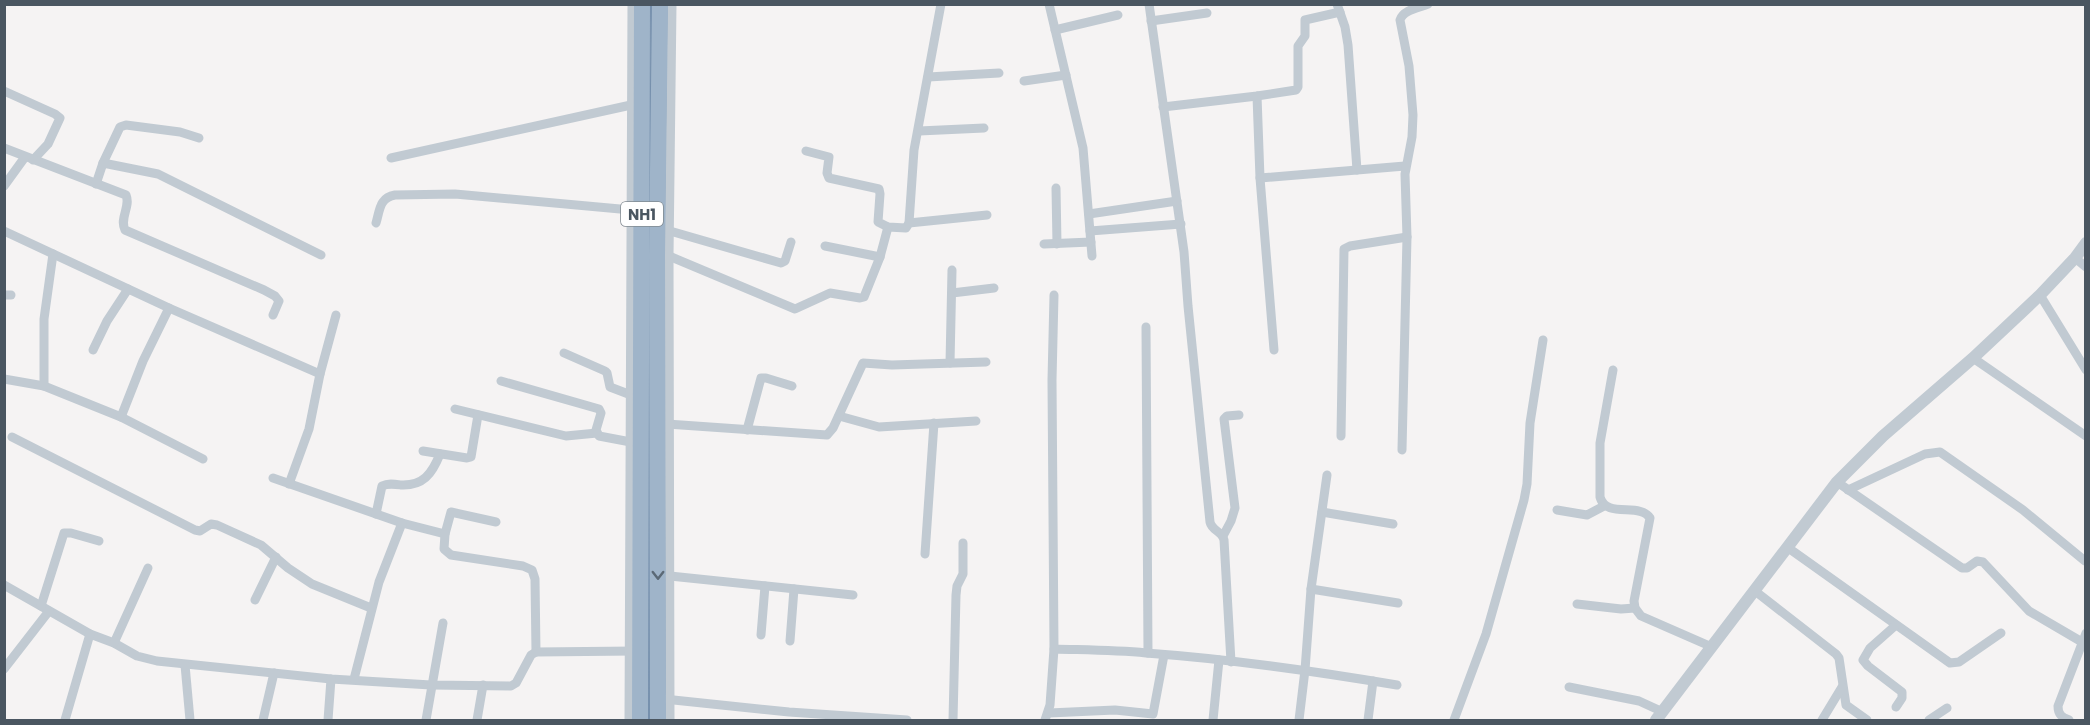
<svg xmlns="http://www.w3.org/2000/svg" width="2090" height="725" viewBox="0 0 2090 725" font-family="Poppins,sans-serif">
	<style>
		.lines { fill: none; stroke-linecap: round; stroke-linejoin: round }
		.trunk-casing { stroke: #7690ad; stroke-width: 18 }
		.minor { stroke: #c1cad2; stroke-width: 9 }
		.tertiary { stroke: #c1cad2; stroke-width: 12 }
		.trunk { stroke: #9fb4c9; stroke-width: 16 }
		.oneway { stroke: #5b6976 }
		.labels { text-anchor: middle; dominant-baseline: central; stroke-width: 4.5; stroke-linejoin: round; paint-order: stroke }
		.shield { fill: #fff; stroke: #808990; stroke-width: 1.5 }
		.shield-label { font-size: 15px; font-weight: bold; fill: #4a5661 }
	</style>
	<rect width="100%" height="100%" fill="#f5f3f3"/>
	<g class="lines">
		<defs>
			<g id="trunk">
				<path d="M 640,720 L 642,4"/>
				<path d="M 658,720 L 657,255 L 660,4"/>
			</g>
		</defs>
		<!-- trunk casing -->
		<use href="#trunk" class="trunk-casing"/>
		<!-- minor -->
		<g class="minor">
			<path d="M 1049,4 L 1083,148 L 1092,256"/>
			<path d="M 1149,4 L 1184,252 L 1188,306 L 1210,522 C 1212,531 1222,531 1224,540 L 1231,662"/>
			<path d="M 1337,4 L 1345,27 L 1348,45 L 1357,170"/>
			<path d="M 1151,21 L 1207,13"/>
			<path d="M 1055,30 L 1118,15"/>
			<path d="M 928,77 L 999,73"/>
			<path d="M 1024,81 L 1066,75"/>
			<path d="M 4,91 L 55,114 L 60,118 L 48,144 L 33,160"/>
			<path d="M 1257,96 L 1260,178 L 1274,350"/>
			<path d="M 1163,107 L 1257,96 L 1296,90 L 1298,87 L 1298,46 L 1305,36 L 1305,20 L 1340,12"/>
			<path d="M 919,131 L 984,128"/>
			<path d="M 4,148 L 126,195 C 131,207 119,218 125,230 L 264,290 L 275,296 L 279,301 L 273,315"/>
			<path d="M 806,151 L 829,157 L 827,173 L 829,178 L 879,189 L 880,194 L 878,222 L 888,227 L 906,228 L 909,223 L 914,150 L 941,4"/>
			<path d="M 391,158 L 631,105"/>
			<path d="M 103,163 L 158,174 L 321,255"/>
			<path d="M 1260,178 L 1405,166"/>
			<path d="M 96,184 L 103,163 L 120,127 L 126,125 L 180,132 L 199,138"/>
			<path d="M 4,186 L 25,157"/>
			<path d="M 1056,188 L 1057,244"/>
			<path d="M 1089,214 L 1177,201"/>
			<path d="M 376,223 C 380,210 379,198 395,195 L 455,194 L 631,210"/>
			<path d="M 909,223 L 987,215"/>
			<path d="M 4,231 L 169,308 L 320,374"/>
			<path d="M 670,231 L 781,263 L 785,261 L 791,242"/>
			<path d="M 1090,231 L 1181,224"/>
			<path d="M 1044,244 L 1091,242"/>
			<path d="M 825,246 L 880,257"/>
			<path d="M 669,256 L 795,309 L 830,293 L 860,298 L 864,297 L 880,257 L 888,227"/>
			<path d="M 2075,258 L 2086,267"/>
			<path d="M 952,293 L 994,288"/>
			<path d="M 4,295 L 11,295"/>
			<path d="M 2040,295 L 2086,370"/>
			<path d="M 1146,327 L 1148,653"/>
			<path d="M 93,350 L 107,321 L 128,289"/>
			<path d="M 564,353 L 605,371 L 607,373 L 610,387 L 631,395"/>
			<path d="M 1973,358 L 2086,436"/>
			<path d="M 950,363 L 952,270"/>
			<path d="M 1613,370 L 1600,443 L 1600,497 C 1606,519 1640,502 1650,518 L 1634,601 L 1635,608 L 1641,616 L 1712,647"/>
			<path d="M 4,379 L 44,386 L 121,417 L 203,459"/>
			<path d="M 501,381 L 599,409 L 601,413 L 596,430 L 599,436 L 636,443"/>
			<path d="M 44,386 L 44,319 L 53,254"/>
			<path d="M 455,409 L 566,436 L 597,433"/>
			<path d="M 839,416 L 879,427 L 976,421"/>
			<path d="M 121,417 L 143,361 L 169,308"/>
			<path d="M 667,424 L 827,435 L 833,428 L 863,363 L 892,365 L 986,362"/>
			<path d="M 747,430 L 761,378 L 766,378 L 792,386"/>
			<path d="M 1341,436 L 1344,249 L 1350,246 L 1407,237"/>
			<path d="M 12,437 L 195,530 L 200,531 L 211,524 L 217,525 L 261,545 L 288,568 L 312,584 L 371,608"/>
			<path d="M 1402,450 L 1407,237 L 1405,174 L 1412,137 L 1413,115 L 1409,66 L 1400,20 C 1403,10 1418,8 1428,4"/>
			<path d="M 423,451 L 467,458 L 471,457 L 478,415"/>
			<path d="M 273,478 L 402,523 L 445,534"/>
			<path d="M 1837,482 L 1962,568 L 1967,568 L 1977,561 L 1983,562 L 2029,611 L 2082,642"/>
			<path d="M 289,484 L 309,429 L 320,374 L 336,315"/>
			<path d="M 1848,490 L 1925,454 L 1940,452 L 2023,510 L 2085,561"/>
			<path d="M 1557,510 L 1587,515 L 1604,506"/>
			<path d="M 1322,512 L 1393,524"/>
			<path d="M 376,514 L 382,486 C 388,483 394,484 401,485 C 423,486 432,474 440,454"/>
			<path d="M 496,522 L 451,512 L 445,534 L 444,549 L 451,555 L 523,566 L 532,570 L 535,579 L 536,652"/>
			<path d="M 1223,536 L 1231,521 L 1235,508 L 1224,419 L 1227,416 L 1239,415"/>
			<path d="M 1787,547 L 1950,663 L 1959,662 L 2001,633"/>
			<path d="M 925,554 L 934,423"/>
			<path d="M 670,576 L 853,595"/>
			<path d="M 4,585 L 90,634 L 114,643 L 137,656 L 157,661 L 331,679 L 431,685 L 511,686 L 516,683 L 531,655 L 536,652 L 635,651"/>
			<path d="M 1311,589 L 1398,603"/>
			<path d="M 1755,591 L 1836,654 L 1839,658 L 1846,705 L 1867,720"/>
			<path d="M 255,600 L 276,557"/>
			<path d="M 1577,604 L 1621,609 L 1635,608"/>
			<path d="M 41,606 L 64,533 L 71,533 L 99,541"/>
			<path d="M 761,635 L 765,586"/>
			<path d="M 790,641 L 794,589"/>
			<path d="M 114,643 L 148,568"/>
			<path d="M 1054,649 C 1085,650 1115,650 1146,653 C 1230,659 1314,671 1397,685"/>
			<path d="M 185,665 L 190,720"/>
			<path d="M 4,669 L 49,611"/>
			<path d="M 354,679 L 379,582 L 402,523"/>
			<path d="M 1569,687 L 1639,701 L 1663,712"/>
			<path d="M 664,699 L 789,712 L 907,720"/>
			<path d="M 1896,707 L 1902,698 L 1902,692 L 1868,666 L 1863,660 L 1870,648 L 1896,625"/>
			<path d="M 1049,713 L 1115,710 L 1153,714 L 1164,655"/>
			<path d="M 65,720 L 90,634"/>
			<path d="M 263,720 L 274,673"/>
			<path d="M 328,720 L 331,679"/>
			<path d="M 426,720 L 443,623"/>
			<path d="M 477,720 L 483,685"/>
			<path d="M 629,720 L 632,4"/>
			<path d="M 670,720 L 669,256 L 672,4"/>
			<path d="M 953,720 L 956,595 L 957,586 L 963,574 L 963,543"/>
			<path d="M 1045,720 L 1050,705 L 1054,649 L 1052,380 L 1054,295"/>
			<path d="M 1213,720 L 1219,660"/>
			<path d="M 1299,720 L 1305,670 L 1311,589 L 1327,475"/>
			<path d="M 1368,720 L 1373,681"/>
			<path d="M 1454,720 L 1486,634 L 1524,500 L 1527,484 L 1530,423 L 1543,340"/>
			<path d="M 1822,720 L 1842,687"/>
			<path d="M 1929,720 L 1947,708"/>
			<path d="M 2069,720 C 2062,717 2058,715 2058,706 L 2086,633"/>
		</g>
		<!-- tertiary -->
		<path class="tertiary" d="M 1656,720 L 1837,482 L 1883,436 L 1973,358 L 2040,295 L 2075,258 L 2086,243"/>
		<!-- trunk -->
		<use href="#trunk" class="trunk"/>
	</g>
	<!-- one-way arrows -->
	<defs><path id="oneway-chevron" d="M-2-3.5L2.5 0L-2 3.5" fill="none" stroke-width="1.6" stroke-linecap="round" stroke-linejoin="round" transform="scale(1.5)"/></defs>
	<use class="oneway" href="#oneway-chevron" transform="translate(658 575) rotate(90)"/>
	<g class="labels">
		<!-- shield labels -->
		<rect class="shield" x="621" y="202" width="42" height="24" rx="4.5"/>
		<g class="shield-label">
			<text x="642" y="214">NH1</text>
		</g>
	</g>
	<!-- border -->
	<rect width="2090" height="725" fill="none" stroke="#4a5661" stroke-width="12"/>
</svg>
